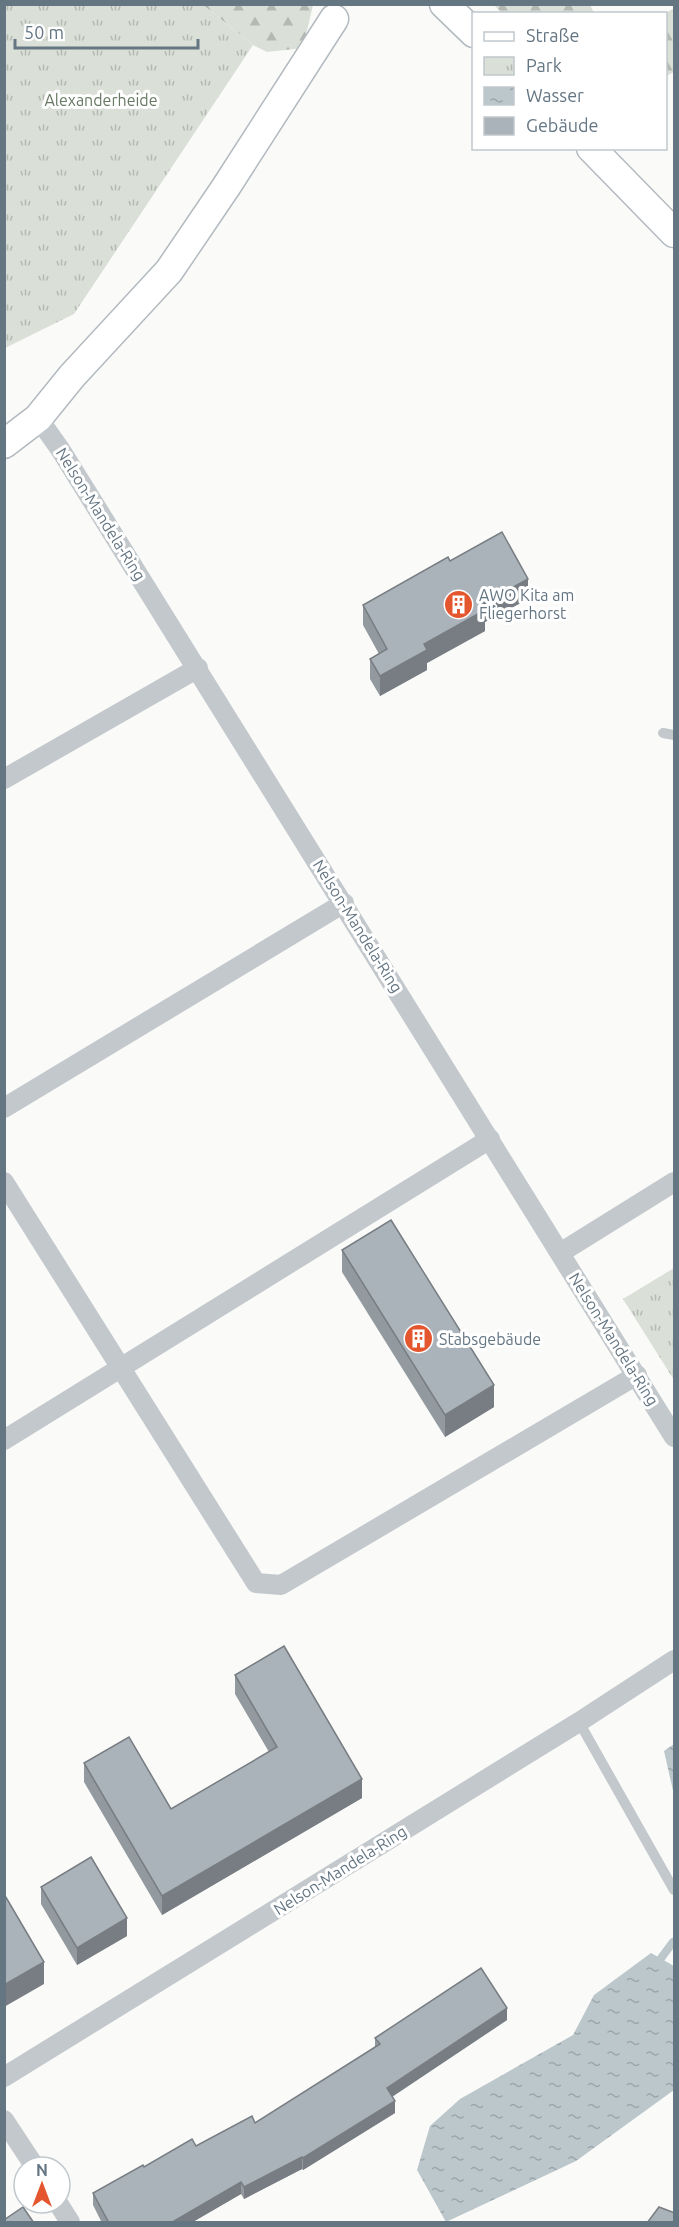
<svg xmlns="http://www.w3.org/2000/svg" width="679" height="2227" viewBox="0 0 679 2227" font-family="Ubuntu,sans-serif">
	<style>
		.forest { fill: url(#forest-firs) }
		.park { fill: url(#park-tufts) }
		.water { fill: url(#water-ripples) }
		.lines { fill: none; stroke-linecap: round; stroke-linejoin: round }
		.stream { stroke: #bbc7cb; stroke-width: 8 }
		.secondary-casing { stroke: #b3babf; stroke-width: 31 }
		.lane { stroke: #c3c8cc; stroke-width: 10 }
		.street { stroke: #c3c8cc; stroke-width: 20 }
		.secondary { stroke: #fff; stroke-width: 28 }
		.wall { fill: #929a9f }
		.shaded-wall { fill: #777d82 }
		.building { fill: #aab3b9; stroke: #777d82; stroke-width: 1.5 }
		.labels { text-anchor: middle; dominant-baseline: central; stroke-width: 6; stroke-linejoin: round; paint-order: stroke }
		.park-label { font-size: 16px; fill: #687a64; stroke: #fff }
		.street-label { font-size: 16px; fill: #657683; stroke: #fff }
		.poi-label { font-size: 16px; fill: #657683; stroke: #fff; text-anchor: start }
	</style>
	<defs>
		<pattern id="forest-firs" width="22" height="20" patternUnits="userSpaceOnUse" patternTransform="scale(1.5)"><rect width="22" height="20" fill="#dadfd7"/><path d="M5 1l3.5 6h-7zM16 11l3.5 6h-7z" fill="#b4b9b4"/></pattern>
		<pattern id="park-tufts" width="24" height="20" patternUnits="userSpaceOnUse" patternTransform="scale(1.5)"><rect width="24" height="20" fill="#dadfd7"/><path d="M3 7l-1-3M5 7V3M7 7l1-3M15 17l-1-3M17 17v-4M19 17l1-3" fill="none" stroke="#b4b9b4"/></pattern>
		<pattern id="water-ripples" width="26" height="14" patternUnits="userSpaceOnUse" patternTransform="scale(1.5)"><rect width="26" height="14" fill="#bbc7cb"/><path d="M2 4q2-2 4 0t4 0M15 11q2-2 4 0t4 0" fill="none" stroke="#9ca6aa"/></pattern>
	</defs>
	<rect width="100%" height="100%" fill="#fafaf8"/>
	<!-- forest -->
	<g class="forest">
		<path d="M 203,5 L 313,5 L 303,48 L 267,52 L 253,45 Z"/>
		<path d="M 494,5 L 590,5 L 594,13 L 502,13 Z"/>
		<path d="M 674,9 L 674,72 L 666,76 L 665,13 Z"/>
	</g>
	<!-- park -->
	<g class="park">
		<path d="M 5,4 L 203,5 L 253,45 L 74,314 L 5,348 Z"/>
		<path d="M 674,1268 L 674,1380 L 623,1299 Z"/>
	</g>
	<!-- water -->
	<g class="water">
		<path d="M 674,1744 L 674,1795 L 664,1751 Z"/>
		<path d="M 651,1953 L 674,1966 L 674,2090 L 576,2161 L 446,2222 L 417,2170 L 430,2126 L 460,2099 L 573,2035 L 594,1995 Z"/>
	</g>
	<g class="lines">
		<!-- stream -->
		<path class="stream" d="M 656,1965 L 673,1942"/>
		<defs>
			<g id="secondary">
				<path d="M 444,4 L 474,33"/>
				<path d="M 591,148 L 674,233"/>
				<path d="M 4,444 L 38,418 L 72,376 L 169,271 L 226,187 L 334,19"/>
			</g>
		</defs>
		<!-- secondary casing -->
		<use href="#secondary" class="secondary-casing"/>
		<!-- lane -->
		<g class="lane">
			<path d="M 663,733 L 674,735"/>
			<path d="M 579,1722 L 674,1890"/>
		</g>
		<!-- street -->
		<g class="street">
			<path d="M 38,418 L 60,449 L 674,1437"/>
			<path d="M 4,779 L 198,668"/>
			<path d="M 4,1108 L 344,903"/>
			<path d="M 4,1182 L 256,1583 L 281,1585 L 637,1375"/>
			<path d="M 560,1253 L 674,1182"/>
			<path d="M 4,1440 L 490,1139"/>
			<path d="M 4,2077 L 579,1722 L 674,1660"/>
			<path d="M 4,2120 L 35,2167"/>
			<path d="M 58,2203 L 70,2222"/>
		</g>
		<!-- secondary -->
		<use href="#secondary" class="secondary"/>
	</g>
	<!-- wall -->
	<g class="wall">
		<path d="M 450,561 L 528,599 L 485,622 L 485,631 L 427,663 L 427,670 L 380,696 L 370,679 L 370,659 L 379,654 L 363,625 L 363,605 Z"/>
		<path d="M 342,1250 L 494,1407 L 445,1437 L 342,1272 Z"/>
		<path d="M 235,1675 L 362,1798 L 162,1915 L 84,1782 L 84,1763 L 171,1809 L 269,1752 L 235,1694 Z"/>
		<path d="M 41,1887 L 127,1936 L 77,1965 L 41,1904 Z"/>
		<path d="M 507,2020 L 392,2097 L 395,2113 L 303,2170 L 302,2169 L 244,2199 L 241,2194 L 191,2223 L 102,2223 L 93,2205 L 93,2193 L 144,2167 L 255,2123 L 375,2047 L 375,2038 Z"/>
	</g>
	<!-- shaded-wall -->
	<g class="shaded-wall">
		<path d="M 528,579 L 528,599 L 485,622 L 485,631 L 427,663 L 427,670 L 380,696 L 380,676 L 482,604 Z"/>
		<path d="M 494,1385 L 494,1407 L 445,1437 L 445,1415 Z"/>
		<path d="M 362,1779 L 362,1798 L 162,1915 L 162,1896 Z"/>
		<path d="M 127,1918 L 127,1936 L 77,1965 L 77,1948 Z"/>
		<path d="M 44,1962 L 44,1984 L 4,2007 L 4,1985 Z"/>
		<path d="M 507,2008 L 507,2020 L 387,2100 L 387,2088 Z"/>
		<path d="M 395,2101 L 395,2113 L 303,2170 L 303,2158 Z"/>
		<path d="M 302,2157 L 302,2169 L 244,2199 L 244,2187 Z"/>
		<path d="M 241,2182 L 241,2194 L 191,2223 L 174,2223 L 174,2221 Z"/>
	</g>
	<!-- building -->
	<g class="building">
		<path d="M 502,532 L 528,579 L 482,604 L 485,610 L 424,644 L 427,650 L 380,676 L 370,659 L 387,649 L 363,605 L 448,557 L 450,561 Z"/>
		<path d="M 391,1220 L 494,1385 L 445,1415 L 342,1250 Z"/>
		<path d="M 284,1646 L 362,1779 L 162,1896 L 84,1763 L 129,1737 L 171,1809 L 277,1747 L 235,1675 Z"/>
		<path d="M 91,1857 L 127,1918 L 77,1948 L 41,1887 Z"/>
		<path d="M 4,1894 L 44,1962 L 4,1985 Z"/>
		<path d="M 481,1968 L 507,2008 L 387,2088 L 395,2101 L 303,2158 L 302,2157 L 244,2187 L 241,2182 L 174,2221 L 175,2223 L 109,2223 L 93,2193 L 143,2165 L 144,2167 L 192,2139 L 196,2146 L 252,2116 L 255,2123 L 380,2044 L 375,2038 Z"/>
		<path d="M 23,2207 L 34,2223 L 4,2223 L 4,2220 Z"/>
		<path d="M 659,2207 L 675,2213 L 675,2223 L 647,2223 Z"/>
	</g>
	<!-- icons -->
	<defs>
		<symbol id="building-disc" viewBox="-11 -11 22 22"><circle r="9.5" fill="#e4572e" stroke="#fff"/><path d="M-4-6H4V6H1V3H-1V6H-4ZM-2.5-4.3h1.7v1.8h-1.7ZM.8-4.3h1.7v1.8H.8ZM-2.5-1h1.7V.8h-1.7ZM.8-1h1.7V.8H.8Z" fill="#fff"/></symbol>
	</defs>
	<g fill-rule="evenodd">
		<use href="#building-disc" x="442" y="588" width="33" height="33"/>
		<use href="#building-disc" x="402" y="1322" width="33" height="33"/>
	</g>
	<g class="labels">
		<!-- park labels -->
		<g class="park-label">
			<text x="101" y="100">Alexanderheide</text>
		</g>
		<!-- street labels -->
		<g class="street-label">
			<text transform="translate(101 514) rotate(58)">Nelson-Mandela-Ring</text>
			<text transform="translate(358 926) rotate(58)">Nelson-Mandela-Ring</text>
			<text transform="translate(614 1339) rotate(58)">Nelson-Mandela-Ring</text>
			<text transform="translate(340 1870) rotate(-32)">Nelson-Mandela-Ring</text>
		</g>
		<!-- poi labels -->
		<g class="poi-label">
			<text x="479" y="595">AWO Kita am<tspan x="479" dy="18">Fliegerhorst</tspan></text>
			<text x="439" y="1339">Stabsgebäude</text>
		</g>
	</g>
	<!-- border -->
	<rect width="679" height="2227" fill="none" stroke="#657683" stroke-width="12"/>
	<!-- legend -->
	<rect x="472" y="12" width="195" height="138" fill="#ffffff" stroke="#c1c8cd" stroke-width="1.5"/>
	<rect x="484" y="32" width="30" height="9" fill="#ffffff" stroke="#c1c8cd" stroke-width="1.5"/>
	<text x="526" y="42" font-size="18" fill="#657683">Straße</text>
	<rect x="484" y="57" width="30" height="18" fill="url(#park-tufts)" stroke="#c1c8cd" stroke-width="1.5"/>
	<text x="526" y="72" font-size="18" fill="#657683">Park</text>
	<rect x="484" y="87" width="30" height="18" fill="url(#water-ripples)" stroke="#c1c8cd" stroke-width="1.5"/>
	<text x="526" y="102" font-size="18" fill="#657683">Wasser</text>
	<rect x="484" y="117" width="30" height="18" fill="#aab3b9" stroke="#c1c8cd" stroke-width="1.5"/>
	<text x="526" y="132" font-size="18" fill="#657683">Gebäude</text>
	<!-- north arrow -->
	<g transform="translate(42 2185)"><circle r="28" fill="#ffffff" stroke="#c1c8cd" stroke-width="1.5"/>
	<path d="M0-4.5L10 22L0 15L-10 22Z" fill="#e4572e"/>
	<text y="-9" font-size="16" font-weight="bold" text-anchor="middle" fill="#657683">N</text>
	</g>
	<!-- scale -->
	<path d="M15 39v9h183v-9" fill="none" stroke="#657683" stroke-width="3"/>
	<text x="24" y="39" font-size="18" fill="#657683" stroke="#ffffff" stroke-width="4.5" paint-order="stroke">50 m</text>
</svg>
